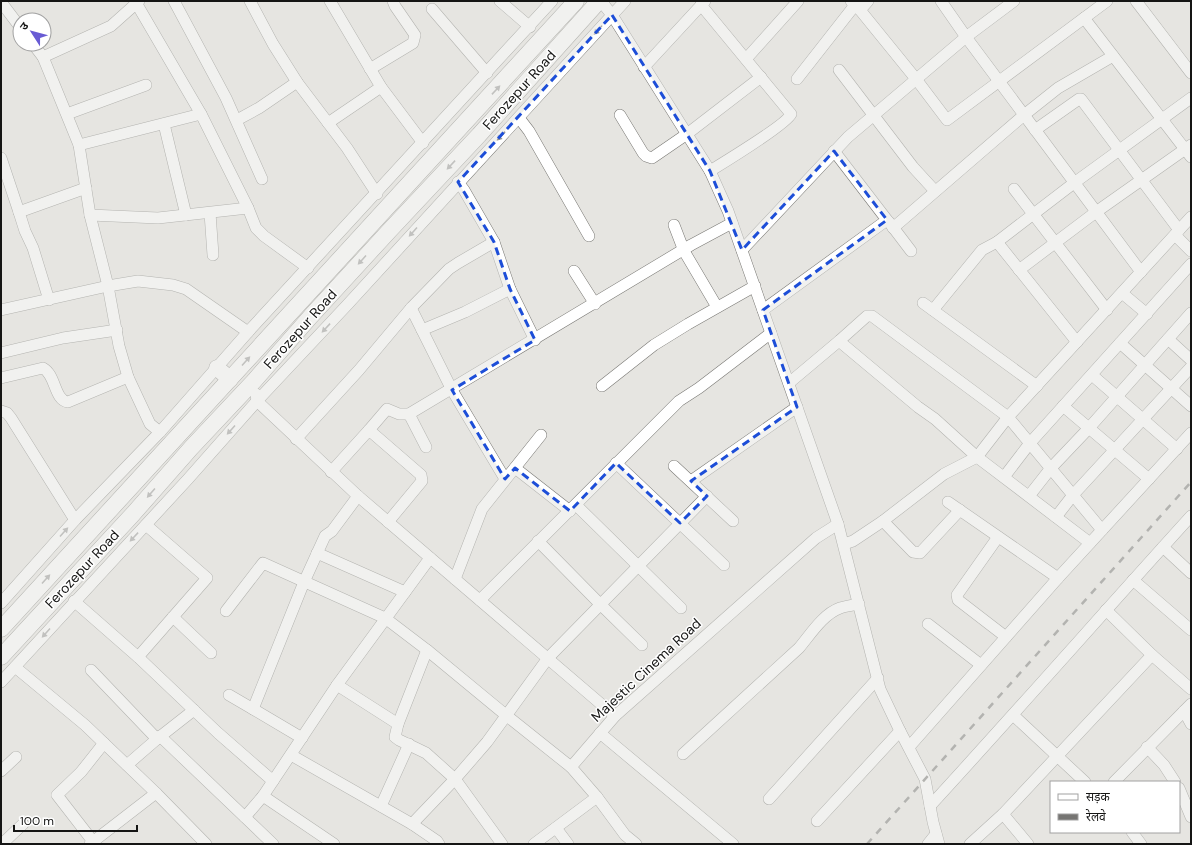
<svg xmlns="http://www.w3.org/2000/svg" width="1192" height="845" viewBox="0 0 1192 845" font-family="'DM Sans','Noto Sans Devanagari',sans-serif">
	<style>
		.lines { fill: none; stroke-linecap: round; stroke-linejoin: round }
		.minor-casing { stroke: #797874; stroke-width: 12 }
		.highway-casing { stroke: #797874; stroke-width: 17 }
		.minor { stroke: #fff; stroke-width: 11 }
		.highway { stroke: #fff; stroke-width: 16 }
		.rail { stroke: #767573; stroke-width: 2.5; stroke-dasharray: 7 7; stroke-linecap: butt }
		.oneway { fill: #969695 }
		.marked { fill: none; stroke: #1d4ed8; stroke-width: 3; stroke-dasharray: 8 5; stroke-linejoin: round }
		.labels { text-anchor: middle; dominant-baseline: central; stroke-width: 3; stroke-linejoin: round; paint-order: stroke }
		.street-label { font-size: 14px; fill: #151514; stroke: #fff }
	</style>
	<rect width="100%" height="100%" fill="#e6e5e1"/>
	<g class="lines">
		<defs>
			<g id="minor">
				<path d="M 135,1 L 201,114 L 248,208 L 256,228 L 264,236 L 308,268"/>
				<path d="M 174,1 L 226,98 L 262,179"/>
				<path d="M 250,1 L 273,44 L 297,82 L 347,148 L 377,194"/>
				<path d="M 330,1 L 381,87 L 423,143"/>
				<path d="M 500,1 L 530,27"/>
				<path d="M 601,1 L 612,15 L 710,171 L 728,211 L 838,524 L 880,689 L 900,731 L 925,779 L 933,822 L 939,844"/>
				<path d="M 851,1 L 860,10 L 916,79 L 947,120 L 1107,1"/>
				<path d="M 941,1 L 966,37 L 1141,272"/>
				<path d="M 1136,1 L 1191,73"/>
				<path d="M 1,2 L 20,27"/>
				<path d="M 701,5 L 791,114 C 787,124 723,163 710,171"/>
				<path d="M 432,9 L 487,73"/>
				<path d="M 860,10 L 868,1"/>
				<path d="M 1084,18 L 1191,157"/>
				<path d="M 33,44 L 43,57 L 79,145 L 90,215 L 108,286 L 119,346 L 128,377 L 150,424 L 160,432"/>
				<path d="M 43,57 L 111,26 L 139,1"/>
				<path d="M 746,59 L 798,1"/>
				<path d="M 644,67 L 705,1"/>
				<path d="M 370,69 L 413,43 L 415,35 L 395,6 L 393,1"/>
				<path d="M 839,70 L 913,167 L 935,191"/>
				<path d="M 797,79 L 855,5"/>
				<path d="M 67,114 L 146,85"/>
				<path d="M 620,115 L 643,153 L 646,156 L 652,158 L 687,134 L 761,77"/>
				<path d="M 519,118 L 529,131 L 589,236"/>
				<path d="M 237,120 L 259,108 L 297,82"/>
				<path d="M 328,123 L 381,87"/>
				<path d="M 164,124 L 186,215"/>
				<path d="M 1035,130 L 1079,99 L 1081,99 L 1179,230"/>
				<path d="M 79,145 L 201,114"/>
				<path d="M 1,158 L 19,212 L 86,188"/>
				<path d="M 458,182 L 464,190 L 494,242 L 510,289 L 535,340"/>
				<path d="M 1014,189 L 1107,310"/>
				<path d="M 19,212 L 25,231 L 33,248 L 49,300"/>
				<path d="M 210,213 L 213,255"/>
				<path d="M 90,215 L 158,218 L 248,208"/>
				<path d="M 889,222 L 911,251"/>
				<path d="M 674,225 L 684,251 L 717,307"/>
				<path d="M 893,228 L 1024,115 L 1058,88 L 1113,56"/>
				<path d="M 1175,235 L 1191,251"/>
				<path d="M 997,242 L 1077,342"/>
				<path d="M 742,250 L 848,137 L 966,37 L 1014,1"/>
				<path d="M 1019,270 L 1096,212 L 1191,145"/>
				<path d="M 574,271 L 595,304"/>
				<path d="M 1122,293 L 1147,314"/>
				<path d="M 923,303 L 1037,386"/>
				<path d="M 411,308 L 452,390 L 505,479"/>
				<path d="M 1,310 L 108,286 L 138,281 L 173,285 L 186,289 L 248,332"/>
				<path d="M 763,310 L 887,220 L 834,151"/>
				<path d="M 933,310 L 982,250 L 997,242 L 1074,183 L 1191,98"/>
				<path d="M 422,330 L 465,312 L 510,289"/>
				<path d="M 1168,339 L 1191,360"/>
				<path d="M 839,341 L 918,407 L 935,419 L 977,457 L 1090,543"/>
				<path d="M 1120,343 L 1191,406"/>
				<path d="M 1,353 L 63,338 L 117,330"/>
				<path d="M 1092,375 L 1177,449"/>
				<path d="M 1,378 L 43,368 C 56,375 54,400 68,402 L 128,377"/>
				<path d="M 789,383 L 839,341 L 867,316 L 872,316 L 1008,417 L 1102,530"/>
				<path d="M 602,386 L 654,345 L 688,324 L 755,286"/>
				<path d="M 256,394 L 257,401 L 358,496 L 615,716"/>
				<path d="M 1063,406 L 1149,479"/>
				<path d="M 1,411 L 7,413 L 11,418 L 75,520"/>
				<path d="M 409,414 L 426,447"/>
				<path d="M 369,430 L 387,409 L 399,414 L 409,414 L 691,245 L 732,223"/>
				<path d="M 296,439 L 359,370 L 411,308 L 449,269 L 458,263 L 494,242"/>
				<path d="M 616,463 L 724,565"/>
				<path d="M 674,466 L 733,521"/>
				<path d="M 515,468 L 570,511"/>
				<path d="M 331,472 L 369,430 L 421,475 L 422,481 L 388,522"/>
				<path d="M 1004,477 L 1030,443 L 1191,264"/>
				<path d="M 691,481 L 797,407"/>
				<path d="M 1029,496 L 1051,468 L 1089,428 L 1191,313"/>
				<path d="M 948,502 L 1058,578"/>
				<path d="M 576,505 L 681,608"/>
				<path d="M 1056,517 L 1073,495 L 1191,367"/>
				<path d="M 883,521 L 913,552 L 920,553 L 960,510"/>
				<path d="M 146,525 L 207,578 L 138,657 L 218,733 L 273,781"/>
				<path d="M 998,537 L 957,595 L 958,600 L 1006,637"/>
				<path d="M 538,541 L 600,604 L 642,645"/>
				<path d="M 844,544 L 853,541 L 883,521 L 944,474 L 977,457 L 1008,417 L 1191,217"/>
				<path d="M 1163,547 L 1191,573"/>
				<path d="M 317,553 L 405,592"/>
				<path d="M 455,579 L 482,509 L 541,435"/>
				<path d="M 1133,580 L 1191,630"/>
				<path d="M 480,600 L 679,401 L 699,388 L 771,333"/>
				<path d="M 74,601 L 138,657"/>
				<path d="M 1,603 L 75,520 L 160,432 L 248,332 L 552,1"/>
				<path d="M 226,611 L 263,563 L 385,618 L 427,650 L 507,716 L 571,767"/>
				<path d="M 173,617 L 211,653"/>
				<path d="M 928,624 L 981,665"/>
				<path d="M 427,650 L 398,724 L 395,737 L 399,740 L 426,753 L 455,779 L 502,844"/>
				<path d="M 1152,655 L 1191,689"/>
				<path d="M 15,667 L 85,725 L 156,793 L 90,844"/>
				<path d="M 91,670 L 157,739 L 194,710"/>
				<path d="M 1,682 L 188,479 L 257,401 L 348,304 L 625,1"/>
				<path d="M 337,685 L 398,724"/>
				<path d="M 229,695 L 253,709"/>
				<path d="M 1184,711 L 1191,724"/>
				<path d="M 1013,715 L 1085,782"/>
				<path d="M 600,733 L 733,844"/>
				<path d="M 160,736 L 273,844"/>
				<path d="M 302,738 L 253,709 L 304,582 L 325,536 L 332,531 L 358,496"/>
				<path d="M 909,747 L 1058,578 L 1191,433"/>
				<path d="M 1147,747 L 1164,765 L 1175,782"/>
				<path d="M 683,754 L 799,648 C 810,635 823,614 840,608 C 846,606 853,605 859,604"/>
				<path d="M 291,755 L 412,824 L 437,841 L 439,844"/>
				<path d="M 127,765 L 157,739"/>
				<path d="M 1,771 L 16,757"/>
				<path d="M 1114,782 L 1191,704"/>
				<path d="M 1179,788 L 1191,817"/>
				<path d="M 156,793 L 206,844"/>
				<path d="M 263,796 L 337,685 L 430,558"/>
				<path d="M 597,797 L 625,835 L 636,844"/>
				<path d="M 769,799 L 878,678"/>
				<path d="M 381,806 L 409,744"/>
				<path d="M 930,806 C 1018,710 1104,612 1191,516"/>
				<path d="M 1003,814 L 1028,844"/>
				<path d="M 245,817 L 263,796 L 334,844"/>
				<path d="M 817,821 L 900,731"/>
				<path d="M 412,824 L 455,779 L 487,742 L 548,658 L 707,496"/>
				<path d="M 556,828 L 568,844"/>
				<path d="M 1132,832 L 1141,844"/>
				<path d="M 2,844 L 23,824"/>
				<path d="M 95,844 L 57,795 L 81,772 L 104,743"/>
				<path d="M 534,844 L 597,797 L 571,767 L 615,716 L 816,538 L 838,524"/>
				<path d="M 928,844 L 936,834"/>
				<path d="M 970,844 L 1003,814 L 1152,655 L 1106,610"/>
			</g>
			<g id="highway">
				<path d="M 217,368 L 230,379"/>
				<path d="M 1,629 L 576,1"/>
				<path d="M 1,657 L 133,514 L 191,448 L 254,381 L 311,316 L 389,231 L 479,135 L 599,1"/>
			</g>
		</defs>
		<!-- minor casing -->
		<use href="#minor" class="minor-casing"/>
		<!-- highway casing -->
		<use href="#highway" class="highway-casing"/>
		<!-- minor -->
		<use href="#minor" class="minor"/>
		<!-- highway -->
		<use href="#highway" class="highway"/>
		<!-- rail -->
		<path class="rail" d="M 867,844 L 1191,482"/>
	</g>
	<!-- one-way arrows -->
	<defs><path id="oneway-solid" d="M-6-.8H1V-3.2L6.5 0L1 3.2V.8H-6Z"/></defs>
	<g class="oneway">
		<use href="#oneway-solid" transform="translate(598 30) rotate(132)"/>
		<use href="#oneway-solid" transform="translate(496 90) rotate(-47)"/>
		<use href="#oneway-solid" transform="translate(501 136) rotate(133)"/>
		<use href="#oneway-solid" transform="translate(451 165) rotate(133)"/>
		<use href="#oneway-solid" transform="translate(413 232) rotate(132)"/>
		<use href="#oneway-solid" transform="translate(362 260) rotate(132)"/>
		<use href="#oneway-solid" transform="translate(326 328) rotate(133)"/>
		<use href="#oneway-solid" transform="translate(246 361) rotate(-48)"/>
		<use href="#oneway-solid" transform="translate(231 430) rotate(132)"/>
		<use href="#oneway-solid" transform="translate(151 493) rotate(131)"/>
		<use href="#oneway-solid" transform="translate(64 532) rotate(-48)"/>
		<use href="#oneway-solid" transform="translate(134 537) rotate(133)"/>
		<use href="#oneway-solid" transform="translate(46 579) rotate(-48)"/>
		<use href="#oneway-solid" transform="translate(46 633) rotate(132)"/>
	</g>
	<!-- marked area -->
	<path d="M0 0H1192V845H0ZM 612,15 L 710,171 L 742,250 L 834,151 L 887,220 L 763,310 L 797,407 L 691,481 L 707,496 L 680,523 L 616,463 L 570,511 L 515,468 L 505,479 L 452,390 L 535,340 L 510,289 L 494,242 L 458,182 Z" fill="#e6e5e1" fill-opacity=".55" fill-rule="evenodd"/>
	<path class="marked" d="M 612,15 L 710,171 L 742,250 L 834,151 L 887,220 L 763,310 L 797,407 L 691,481 L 707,496 L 680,523 L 616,463 L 570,511 L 515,468 L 505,479 L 452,390 L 535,340 L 510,289 L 494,242 L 458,182 Z"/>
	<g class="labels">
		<!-- street labels -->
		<g class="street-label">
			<text transform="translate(519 90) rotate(-48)">Ferozepur Road</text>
			<text transform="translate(300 329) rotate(-48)">Ferozepur Road</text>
			<text transform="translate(82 569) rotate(-47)">Ferozepur Road</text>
			<text transform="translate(646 670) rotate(-43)">Majestic Cinema Road</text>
		</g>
	</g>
	<!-- border -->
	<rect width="1192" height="845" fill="none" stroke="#151514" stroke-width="4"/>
	<!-- legend -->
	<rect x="1050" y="781" width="130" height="52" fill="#ffffff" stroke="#a1a1a1"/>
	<rect x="1058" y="794" width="20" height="6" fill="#ffffff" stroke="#a1a1a1"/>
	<text x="1086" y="801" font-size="12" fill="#151514">सड़क</text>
	<rect x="1058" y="814" width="20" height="6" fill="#767573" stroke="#a1a1a1"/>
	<text x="1086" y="821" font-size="12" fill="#151514">रेलवे</text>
	<!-- north arrow -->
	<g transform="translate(32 32) rotate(306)"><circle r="19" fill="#ffffff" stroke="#a1a1a1"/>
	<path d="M0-3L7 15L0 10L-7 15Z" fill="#685bd4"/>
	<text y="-6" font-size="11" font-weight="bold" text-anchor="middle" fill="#151514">उ</text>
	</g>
	<!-- scale -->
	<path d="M14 825v6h123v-6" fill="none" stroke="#151514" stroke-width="2"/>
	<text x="20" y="825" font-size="12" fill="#151514" stroke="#ffffff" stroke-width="3" paint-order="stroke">100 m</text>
</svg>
